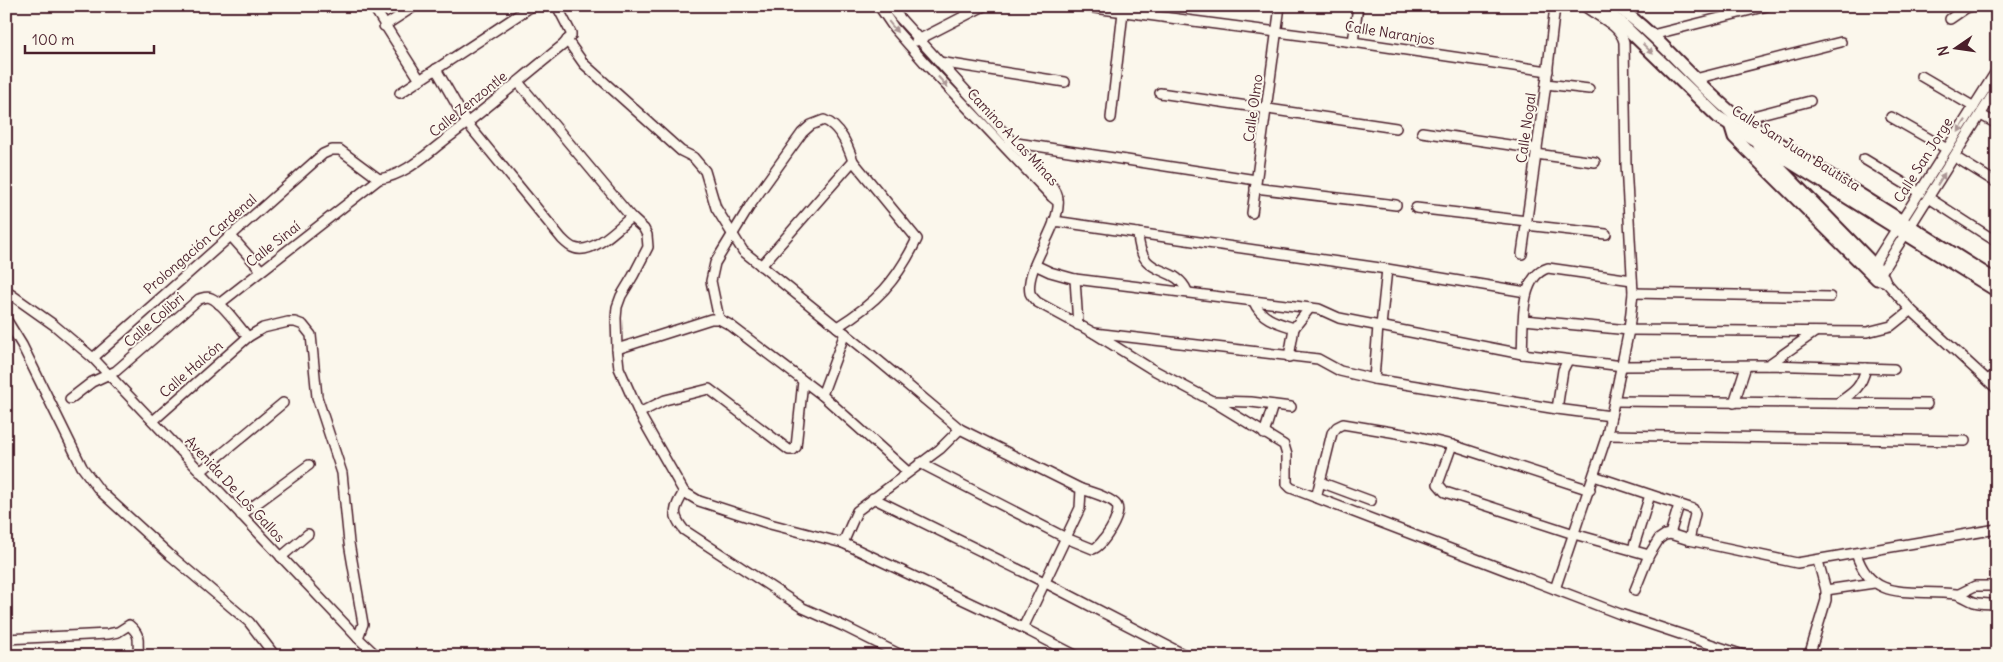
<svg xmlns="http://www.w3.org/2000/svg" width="2003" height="662" viewBox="0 0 2003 662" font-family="Delius,sans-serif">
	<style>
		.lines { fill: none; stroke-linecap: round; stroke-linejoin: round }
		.minor-casing { stroke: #4a1f2b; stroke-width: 12 }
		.major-casing { stroke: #4a1f2b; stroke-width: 15 }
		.minor { stroke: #fbf7ec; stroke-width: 9 }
		.major { stroke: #fbf7ec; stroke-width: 11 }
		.oneway { fill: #ab9695 }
		.labels { text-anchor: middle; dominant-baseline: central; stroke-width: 4; stroke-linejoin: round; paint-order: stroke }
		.street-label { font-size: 14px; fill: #4a1f2b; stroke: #fbf7ec }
	</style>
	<rect width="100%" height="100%" fill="#fbf7ec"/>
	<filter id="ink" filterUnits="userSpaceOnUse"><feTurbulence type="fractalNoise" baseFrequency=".02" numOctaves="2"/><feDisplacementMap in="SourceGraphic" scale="10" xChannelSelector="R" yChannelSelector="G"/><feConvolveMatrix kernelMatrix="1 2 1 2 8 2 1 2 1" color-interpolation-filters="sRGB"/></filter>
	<g filter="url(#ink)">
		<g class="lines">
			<defs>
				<g id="minor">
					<path d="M 373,6 L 420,80"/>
					<path d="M 879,6 L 894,28 L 924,62 L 1052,197 L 1058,202"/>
					<path d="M 889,6 L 1044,177 C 1048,182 1054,187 1056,192 C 1069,218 1024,264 1030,293 C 1031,296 1034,299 1037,302 L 1092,332 L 1150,368 L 1212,401 L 1284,445 L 1287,455 L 1287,484 L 1291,488 L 1620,614 L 1746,656"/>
					<path d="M 1079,6 L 1353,42 L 1548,71"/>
					<path d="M 1950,19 L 1966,8 L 1972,6"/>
					<path d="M 384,26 L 415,6"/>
					<path d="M 1652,35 L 1767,6"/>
					<path d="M 567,40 L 584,64 L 681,151 L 693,157 L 705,171 L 716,208 L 743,251 L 879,361 L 960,429 L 1081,489 L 1080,508 L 1023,628"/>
					<path d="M 916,41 L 984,6"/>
					<path d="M 1353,42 L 1358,6"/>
					<path d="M 939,62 L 1065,82"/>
					<path d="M 436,69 L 467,123 L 562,239 C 565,242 570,247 574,248 C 593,255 618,228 631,217"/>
					<path d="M 1921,76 L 1974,107"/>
					<path d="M 1695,79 L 1841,42"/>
					<path d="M 518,82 L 631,217 L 644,229 L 647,235 L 648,247 L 633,276 L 621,296 L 617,307 L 616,318 L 617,349 L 619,368 L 639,413 L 684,492 L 699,501 L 770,524 L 843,543 L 1023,628 L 1077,656"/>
					<path d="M 1546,84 L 1589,89"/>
					<path d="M 400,93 L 532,6"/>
					<path d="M 1160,93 L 1396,128"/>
					<path d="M 1981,115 L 1997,124"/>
					<path d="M 1891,117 L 1947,149"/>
					<path d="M 1111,118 L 1123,12"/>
					<path d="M 1753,131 L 1752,123 L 1757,115 L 1810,101"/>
					<path d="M 1422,132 L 1537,149"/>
					<path d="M 1010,142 L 1256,180"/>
					<path d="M 1536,154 L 1595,162"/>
					<path d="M 1955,157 L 1997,183"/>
					<path d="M 1864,159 L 1920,193"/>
					<path d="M 1255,188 L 1396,205"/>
					<path d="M 1929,198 L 1997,242"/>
					<path d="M 1416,208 L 1527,221"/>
					<path d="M 1252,213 L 1280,6"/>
					<path d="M 1054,221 L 1387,269 L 1526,292"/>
					<path d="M 1526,225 L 1606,234"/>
					<path d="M 1138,233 C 1140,281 1174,262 1187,291"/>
					<path d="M 230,235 L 261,270"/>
					<path d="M 1522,254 L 1546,84 L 1555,6"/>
					<path d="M 1035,265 L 1050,272 L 1075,279 L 1319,309 L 1339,318 L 1522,354 L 1623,366 L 1768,365 L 1894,369"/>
					<path d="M 761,266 L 853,161"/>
					<path d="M 1873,269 L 1878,258 L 1997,70"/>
					<path d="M 1884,277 L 1886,282 L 1911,310 L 1997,389"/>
					<path d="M 1075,279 L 1078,325"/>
					<path d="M 1886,282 L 1877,279 L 1997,88"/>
					<path d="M 6,291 L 54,325 L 93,358 L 358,638 L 377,656"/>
					<path d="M 1633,293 L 1830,297"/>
					<path d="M 1254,302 C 1261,319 1278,323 1294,328 L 1289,357"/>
					<path d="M 219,304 L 379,179 C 405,175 424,156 445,140 C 485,110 523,77 563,45 L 571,36 L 571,33 L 557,6"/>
					<path d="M 6,319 L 22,345 L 82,467 L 100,491 L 170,555 L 249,622 L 275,656"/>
					<path d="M 719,319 L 711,281 L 715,263 L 751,204 L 802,133 L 811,125 L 824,120 C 840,126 848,146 853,161 L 917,239 C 896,282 877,302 837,327"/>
					<path d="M 1524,320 L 1629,330 L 1867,332 L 1891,326 L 1911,310"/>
					<path d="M 1381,326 L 1387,269"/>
					<path d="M 1294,328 L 1309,309"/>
					<path d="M 1094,333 L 1318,359 L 1340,371 L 1374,379 L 1557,409 L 1611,416"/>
					<path d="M 617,349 L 711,319 L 719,319 L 730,325 L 822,395 L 908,472"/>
					<path d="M 1522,354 C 1524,328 1518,277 1548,268 L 1632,280"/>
					<path d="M 93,358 L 323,154 L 332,150 L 340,150 L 379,179"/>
					<path d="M 1768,365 L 1815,332"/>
					<path d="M 1374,379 L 1378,326"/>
					<path d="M 1988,380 L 1997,373"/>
					<path d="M 822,395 L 845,333"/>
					<path d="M 70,399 L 92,382 L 116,371 L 199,299 C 203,298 207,296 211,298 C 223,303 239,327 248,337"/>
					<path d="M 1212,401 L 1251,402 L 1291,407"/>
					<path d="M 1615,401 L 1927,404"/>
					<path d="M 1734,403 L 1746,366"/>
					<path d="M 1838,403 C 1854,392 1861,388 1866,368"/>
					<path d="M 1557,409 L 1563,370 L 1568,360"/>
					<path d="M 639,413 L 665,400 L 709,389 L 789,450 L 793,450 L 796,447 L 803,381"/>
					<path d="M 153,421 L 248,337 L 263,328 L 288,322 L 295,322 L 303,325 L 311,335 L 317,397 L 342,473 L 349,543 L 363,624 L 358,638"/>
					<path d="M 1264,434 L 1273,405"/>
					<path d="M 1607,435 L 1965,441"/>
					<path d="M 1452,445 L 1438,484 L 1445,492 L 1574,534 L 1649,555"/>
					<path d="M 920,463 L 1066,538 L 1093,549 C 1102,546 1122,516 1117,506 C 1115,499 1088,491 1081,489"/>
					<path d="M 200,472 L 283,403"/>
					<path d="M 1594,476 L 1693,509 L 1695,514 L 1689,540"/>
					<path d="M 1320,482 L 1371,501"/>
					<path d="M 684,492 C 674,509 671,514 684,530 L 803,608 L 843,626 L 903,656"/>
					<path d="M 873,498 L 1044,582 L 1187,656"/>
					<path d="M 1316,498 L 1332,433 L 1337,427 L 1343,424 L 1415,436 L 1452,445 L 1590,490"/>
					<path d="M 241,515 L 309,465"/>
					<path d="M 1670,534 L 1679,505"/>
					<path d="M 843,543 L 857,511 L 940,449 L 960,429"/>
					<path d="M 1633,549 L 1650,495"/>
					<path d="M 1856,553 C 1872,605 1914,588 1956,594 C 1962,595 1968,600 1974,602 C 1981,604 1989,604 1997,604"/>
					<path d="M 281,557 L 308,534"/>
					<path d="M 1555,589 L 1607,435 L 1629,330 L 1633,293 L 1626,164 L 1624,42 C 1620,25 1598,17 1584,6"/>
					<path d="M 1635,590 L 1649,555 L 1659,539 L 1665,535 L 1670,534 L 1689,540 L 1797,563 L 1997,529"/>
					<path d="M 1826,590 L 1874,583"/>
					<path d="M 1959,594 L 1975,586 L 1997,586"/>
					<path d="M 6,639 L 108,634 L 118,632 L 129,625 C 143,637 136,640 139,656"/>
					<path d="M 1809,656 L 1826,600 L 1826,590 L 1818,561"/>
				</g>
				<g id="major">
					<path d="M 1597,6 L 1620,22 L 1718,117 L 1997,291"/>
					<path d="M 1616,6 C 1660,36 1692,80 1733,114 L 1997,281"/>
					<path d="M 1730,124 L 1734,137 L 1877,279"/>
					<path d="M 1758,146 L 1881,272"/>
				</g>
			</defs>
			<!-- minor casing -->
			<use href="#minor" class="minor-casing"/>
			<!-- major casing -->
			<use href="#major" class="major-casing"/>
			<!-- minor -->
			<use href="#minor" class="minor"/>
			<!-- major -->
			<use href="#major" class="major"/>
		</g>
		<!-- one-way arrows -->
		<defs><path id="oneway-solid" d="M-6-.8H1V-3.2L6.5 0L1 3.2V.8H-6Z" transform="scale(1.25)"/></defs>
		<g class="oneway">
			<use href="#oneway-solid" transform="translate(893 27) rotate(51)"/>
			<use href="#oneway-solid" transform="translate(1648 49) rotate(44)"/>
			<use href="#oneway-solid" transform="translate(943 82) rotate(47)"/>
			<use href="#oneway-solid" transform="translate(1962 126) rotate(122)"/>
			<use href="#oneway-solid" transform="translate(1941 179) rotate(-58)"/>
		</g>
	</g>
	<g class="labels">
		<!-- street labels -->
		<g class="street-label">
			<text transform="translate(1390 33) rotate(9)">Calle Naranjos</text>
			<text transform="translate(468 104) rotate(-39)">Calle Zenzontle</text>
			<text transform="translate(1253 108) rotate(-82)">Calle Olmo</text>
			<text transform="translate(1526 128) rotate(-82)">Calle Nogal</text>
			<text transform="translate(1013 137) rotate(47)">Camino A Las Minas</text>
			<text transform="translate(1796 148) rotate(32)">Calle San Juan Bautista</text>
			<text transform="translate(1923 160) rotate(-58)">Calle San Jorge</text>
			<text transform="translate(200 244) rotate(-41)">Prolongación Cardenal</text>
			<text transform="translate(273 244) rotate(-38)">Calle Sinaí</text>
			<text transform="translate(154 320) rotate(-41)">Calle Colibrí</text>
			<text transform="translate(191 369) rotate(-41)">Calle Halcón</text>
			<text transform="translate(235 489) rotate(47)">Avenida De Los Gallos</text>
		</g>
	</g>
	<!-- margin -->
	<rect width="2003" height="662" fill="none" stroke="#fbf7ec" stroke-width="25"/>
	<rect x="12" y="12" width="1978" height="637" fill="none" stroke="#4a1f2b" stroke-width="2" filter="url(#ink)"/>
	<!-- north arrow -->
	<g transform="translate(1956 48) rotate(257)" stroke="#fbf7ec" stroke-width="4" paint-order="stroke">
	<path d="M0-4L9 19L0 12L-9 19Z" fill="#4a1f2b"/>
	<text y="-8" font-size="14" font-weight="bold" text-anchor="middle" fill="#4a1f2b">N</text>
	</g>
	<!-- scale -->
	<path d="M25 45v8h129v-8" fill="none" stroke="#4a1f2b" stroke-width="2.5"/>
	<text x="32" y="45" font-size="15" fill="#4a1f2b" stroke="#fbf7ec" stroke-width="4" paint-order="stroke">100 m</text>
</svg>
